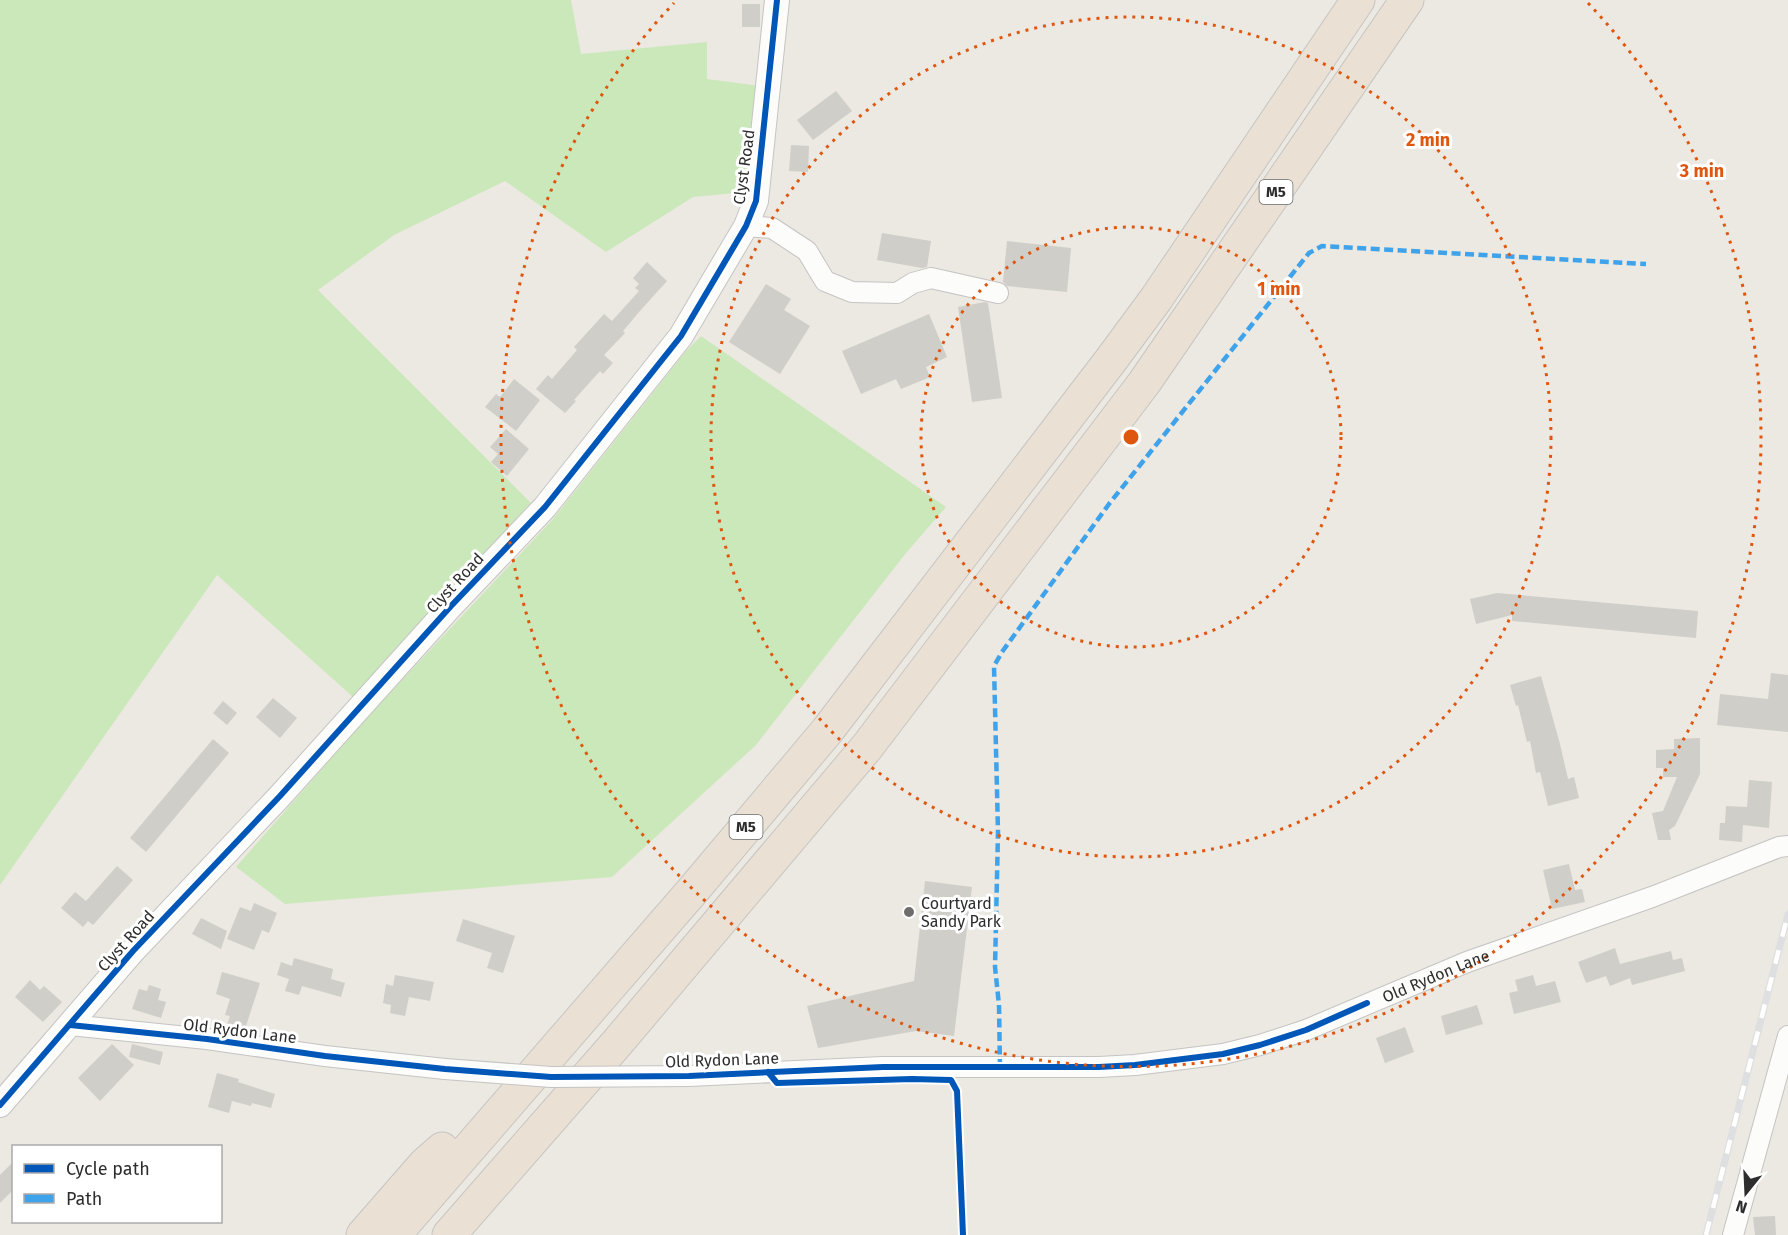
<svg xmlns="http://www.w3.org/2000/svg" width="1788" height="1235" viewBox="0 0 1788 1235" font-family="'Fira Sans',sans-serif">
	<style>
		.green { fill: #cbe8ba }
		.building { fill: #d0cec9 }
		.lines { fill: none; stroke-linecap: round; stroke-linejoin: round }
		.minor-casing { stroke: #c5c4c3; stroke-width: 22 }
		.tertiary-casing { stroke: #c5c4c3; stroke-width: 26 }
		.motorway-casing { stroke: #c6c5c3; stroke-width: 35 }
		.minor { stroke: #fcfcfb; stroke-width: 20 }
		.tertiary { stroke: #fcfcfb; stroke-width: 24 }
		.motorway { stroke: #eae0d4; stroke-width: 33 }
		.rail-casing { stroke: #dedfe0; stroke-width: 7 }
		.rail { stroke: #fff; stroke-width: 4.5; stroke-dasharray: 14; stroke-linecap: butt }
		.minor-bridge-casing { stroke: #c5c4c3; stroke-width: 22; stroke-linecap: butt }
		.minor-bridge { stroke: #fcfcfb; stroke-width: 20 }
		.quiet { stroke: #3ea3eb; stroke-width: 4.5; stroke-dasharray: 9 4.5; stroke-linecap: butt }
		.cycleway-casing { stroke: #fff; stroke-width: 10 }
		.cycleway { stroke: #0057b8; stroke-width: 6 }
		.ring { fill: none; stroke: #df570e; stroke-width: 3; stroke-dasharray: 3 6 }
		.poi-dot { fill: #706e6c; stroke: #fff; stroke-width: 2 }
		.labels { text-anchor: middle; dominant-baseline: central; stroke-width: 6; stroke-linejoin: round; paint-order: stroke }
		.shield { fill: #fff; stroke: #6c6c6c; stroke-width: 1.5 }
		.shield-label { font-size: 15px; font-weight: bold; fill: #2d2d2d }
		.street-label { font-size: 16px; fill: #2d2d2d; stroke: #fff }
		.poi-label { font-size: 16px; fill: #2d2d2d; stroke: #fff; text-anchor: start }
		.centre { fill: #df570e; stroke: #fff; stroke-width: 3 }
		.ring-label { font-size: 18px; text-anchor: middle; font-weight: bold; fill: #df570e; stroke: #fff; stroke-width: 6; stroke-linejoin: round; paint-order: stroke }
	</style>
	<rect width="100%" height="100%" fill="#ece8e2"/>
	<!-- green -->
	<g class="green">
		<path d="M 0,0 L 571,0 L 581,54 L 707,42 L 707,79 L 760,86 L 746,192 L 693,197 L 606,252 L 505,181 L 394,235 L 318,290 L 531,503 L 353,697 L 217,575 L 0,885 Z"/>
		<path d="M 701,336 L 946,507 L 906,553 L 756,745 L 612,877 L 285,904 L 236,867 L 372,712 L 553,519 L 686,351 Z"/>
	</g>
	<!-- building -->
	<g class="building">
		<rect x="742" y="4" width="18" height="23"/>
		<path d="M 836,91 L 852,111 L 813,140 L 797,120 Z"/>
		<path d="M 791,145 L 809,146 L 808,172 L 789,171 Z"/>
		<path d="M 882,233 L 931,241 L 927,267 L 922,268 L 877,260 Z"/>
		<path d="M 1007,241 L 1071,248 L 1067,292 L 1007,286 L 1003,282 Z"/>
		<path d="M 647,262 L 667,281 L 639,312 L 623,331 L 625,333 L 604,355 L 613,363 L 603,374 L 600,371 L 574,400 L 576,401 L 565,413 L 536,389 L 548,375 L 552,379 L 577,350 L 574,347 L 604,314 L 612,321 L 639,291 L 635,288 L 639,284 L 633,278 Z"/>
		<path d="M 766,284 L 791,299 L 784,310 L 810,326 L 780,374 L 729,342 Z"/>
		<path d="M 985,302 L 988,303 L 1002,398 L 972,402 L 958,307 Z"/>
		<path d="M 929,314 L 947,357 L 926,367 L 930,377 L 901,389 L 896,379 L 861,394 L 842,351 Z"/>
		<path d="M 514,379 L 540,400 L 516,431 L 485,407 L 496,394 L 500,397 Z"/>
		<path d="M 506,429 L 529,449 L 507,476 L 491,462 L 498,454 L 490,447 Z"/>
		<path d="M 1497,593 L 1698,611 L 1696,638 L 1512,621 L 1512,615 L 1476,624 L 1470,599 Z"/>
		<path d="M 1771,673 L 1788,675 L 1788,732 L 1717,725 L 1720,694 L 1768,699 Z"/>
		<path d="M 1541,676 L 1560,744 L 1568,779 L 1574,777 L 1579,798 L 1548,806 L 1540,772 L 1536,773 L 1530,741 L 1527,742 L 1518,705 L 1516,706 L 1510,685 Z"/>
		<path d="M 273,698 L 297,718 L 280,738 L 256,717 Z"/>
		<path d="M 223,701 L 237,713 L 227,725 L 213,713 Z"/>
		<path d="M 1700,738 L 1700,774 L 1675,826 L 1669,830 L 1671,840 L 1658,840 L 1652,813 L 1663,811 L 1677,777 L 1663,777 L 1663,768 L 1656,768 L 1656,750 L 1674,749 L 1674,739 Z"/>
		<path d="M 213,739 L 229,753 L 146,852 L 130,838 Z"/>
		<path d="M 1749,780 L 1772,782 L 1769,828 L 1743,825 L 1742,842 L 1719,840 L 1720,823 L 1725,823 L 1726,806 L 1747,807 Z"/>
		<path d="M 1569,864 L 1575,890 L 1582,889 L 1585,902 L 1552,909 L 1543,870 Z"/>
		<path d="M 117,866 L 133,880 L 93,925 L 88,921 L 83,927 L 61,908 L 75,892 L 86,901 Z"/>
		<path d="M 925,881 L 972,887 L 954,1036 L 916,1031 L 818,1048 L 807,1006 L 914,981 Z"/>
		<path d="M 254,903 L 277,913 L 269,933 L 262,930 L 254,950 L 227,939 L 240,907 L 251,911 Z"/>
		<path d="M 201,918 L 227,931 L 221,949 L 192,934 Z"/>
		<path d="M 463,919 L 515,936 L 503,973 L 487,968 L 492,953 L 456,941 Z"/>
		<path d="M 1615,948 L 1620,964 L 1671,951 L 1673,960 L 1682,958 L 1685,971 L 1632,985 L 1630,978 L 1610,986 L 1606,976 L 1586,983 L 1578,962 Z"/>
		<path d="M 294,958 L 333,969 L 331,979 L 345,983 L 341,997 L 302,986 L 299,995 L 285,991 L 289,979 L 277,975 L 281,962 L 292,966 Z"/>
		<path d="M 222,972 L 260,983 L 244,1032 L 226,1028 L 230,1016 L 225,1015 L 230,999 L 216,994 Z"/>
		<path d="M 395,975 L 434,982 L 430,1001 L 409,997 L 405,1016 L 390,1013 L 391,1005 L 383,1003 L 386,984 L 393,986 Z"/>
		<path d="M 1533,975 L 1536,986 L 1555,981 L 1561,1002 L 1514,1014 L 1509,993 L 1518,991 L 1515,980 Z"/>
		<path d="M 30,980 L 40,990 L 44,986 L 62,1002 L 43,1022 L 15,997 Z"/>
		<path d="M 149,985 L 161,989 L 158,1000 L 166,1002 L 161,1018 L 132,1009 L 139,989 L 147,991 Z"/>
		<path d="M 1477,1005 L 1483,1024 L 1446,1035 L 1441,1016 Z"/>
		<path d="M 1405,1027 L 1414,1052 L 1385,1063 L 1376,1038 Z"/>
		<path d="M 112,1044 L 134,1065 L 100,1101 L 78,1078 Z"/>
		<path d="M 132,1044 L 163,1052 L 160,1065 L 129,1057 Z"/>
		<path d="M 217,1073 L 239,1079 L 238,1082 L 275,1094 L 271,1108 L 252,1103 L 251,1106 L 232,1101 L 229,1113 L 208,1107 Z"/>
		<path d="M 14,1161 L 14,1189 L 0,1203 L 0,1175 Z"/>
		<path d="M 1775,1216 L 1776,1235 L 1755,1235 L 1753,1217 Z"/>
	</g>
	<g class="lines">
		<defs>
			<g id="minor">
				<path d="M 746,226 L 772,228 L 807,251 L 825,281 L 852,292 L 897,293 L 913,283 L 931,278 L 998,293"/>
				<path d="M 70,1025 L 207,1039 L 325,1056 L 445,1069"/>
				<path id="s1" d="M 689,1076 L 883,1067 L 1099,1067 L 1135,1065 L 1223,1054 L 1260,1045 L 1306,1030 L 1467,962 L 1652,897 L 1779,847 L 1788,846"/>
				<path d="M 1733,1235 L 1788,1036"/>
			</g>
			<path id="tertiary" d="M 0,1105 L 133,951 L 280,796 L 451,606 L 545,507 L 681,336 L 746,226 L 756,201 L 777,0"/>
			<g id="motorway">
				<path d="M 363,1235 L 425,1164 L 442,1149"/>
				<path d="M 394,1235 L 694,889 L 827,731 L 1111,360 L 1156,299 L 1358,0"/>
				<path d="M 449,1235 L 617,1043 L 867,747 L 1144,383 L 1407,0"/>
			</g>
		</defs>
		<!-- minor casing -->
		<use href="#minor" class="minor-casing"/>
		<!-- tertiary casing -->
		<use href="#tertiary" class="tertiary-casing"/>
		<!-- motorway casing -->
		<use href="#motorway" class="motorway-casing"/>
		<!-- minor -->
		<use href="#minor" class="minor"/>
		<!-- tertiary -->
		<use href="#tertiary" class="tertiary"/>
		<!-- motorway -->
		<use href="#motorway" class="motorway"/>
		<defs>
			<path id="rail" d="M 1706,1235 L 1788,914"/>
		</defs>
		<!-- rail casing -->
		<use href="#rail" class="rail-casing"/>
		<!-- rail -->
		<use href="#rail" class="rail"/>
		<defs>
			<path id="minor-bridge" d="M 445,1069 L 551,1077 L 689,1076"/>
		</defs>
		<!-- minor-bridge casing -->
		<use href="#minor-bridge" class="minor-bridge-casing"/>
		<!-- minor-bridge -->
		<use href="#minor-bridge" class="minor-bridge"/>
		<!-- quiet -->
		<path class="quiet" d="M 1000,1068 L 999,1005 L 995,967 L 998,832 L 994,666 L 1002,652 L 1109,504 L 1309,253 L 1322,246 L 1646,264"/>
		<defs>
			<g id="cycleway">
				<path d="M 70,1025 L 207,1039 L 325,1056 L 445,1069 L 551,1077 L 689,1076 L 883,1067 L 1099,1067 L 1135,1065 L 1223,1054 L 1260,1045 L 1306,1030 L 1367,1003"/>
				<path d="M 768,1072 L 777,1083 L 912,1079 L 951,1080 L 957,1091 L 963,1235"/>
				<path d="M 0,1105 L 133,951 L 280,796 L 451,606 L 545,507 L 681,336 L 746,226 L 756,201 L 777,0"/>
			</g>
		</defs>
		<!-- cycleway casing -->
		<use href="#cycleway" class="cycleway-casing"/>
		<!-- cycleway -->
		<use href="#cycleway" class="cycleway"/>
	</g>
	<!-- distance rings -->
	<g class="ring">
		<circle cx="1131" cy="437" r="210"/>
		<circle cx="1131" cy="437" r="420"/>
		<path d="M1588 3A630 630 0 1 1 674 3"/>
	</g>
	<!-- markers -->
	<circle class="poi-dot" cx="909" cy="912" r="6"/>
	<g class="labels">
		<!-- shield labels -->
		<g class="shield">
			<rect x="1259.5" y="180" width="33" height="24" rx="4.5"/>
			<rect x="729.5" y="815" width="33" height="24" rx="4.5"/>
		</g>
		<g class="shield-label">
			<text x="1276" y="192">M5</text>
			<text x="746" y="827">M5</text>
		</g>
		<!-- street labels -->
		<g class="street-label">
			<text transform="translate(744 167) rotate(-82)">Clyst Road</text>
			<text transform="translate(455 583) rotate(-47)">Clyst Road</text>
			<text transform="translate(126 941) rotate(-48)">Clyst Road</text>
			<text stroke="none"><textPath href="#s1" startOffset="762">Old Rydon Lane</textPath></text>
			<text transform="translate(240 1031) rotate(7)">Old Rydon Lane</text>
			<text transform="translate(722 1060) rotate(-2)">Old Rydon Lane</text>
		</g>
		<!-- poi labels -->
		<g class="poi-label">
			<text x="921" y="903">Courtyard<tspan x="921" dy="18">Sandy Park</tspan></text>
		</g>
	</g>
	<circle cx="1131" cy="437" r="9" class="centre"/>
	<g class="ring-label">
		<text x="1428" y="146">2 min</text>
		<text x="1702" y="177">3 min</text>
		<text x="1279" y="295">1 min</text>
	</g>
	<!-- legend -->
	<rect x="12" y="1145" width="210" height="78" fill="#ffffff" stroke="#ababab" stroke-width="1.5"/>
	<rect x="24" y="1164" width="30" height="9" fill="#0057b8" stroke="#ababab" stroke-width="1.5"/>
	<text x="66" y="1175" font-size="18" fill="#2d2d2d">Cycle path</text>
	<rect x="24" y="1194" width="30" height="9" fill="#3ea3eb" stroke="#ababab" stroke-width="1.5"/>
	<text x="66" y="1205" font-size="18" fill="#2d2d2d">Path</text>
	<!-- north arrow -->
	<g transform="translate(1746 1193) rotate(198)" stroke="#ffffff" stroke-width="4.5" paint-order="stroke">
	<path d="M0-4.5L10 22L0 15L-10 22Z" fill="#2d2d2d"/>
	<text y="-9" font-size="16" font-weight="bold" text-anchor="middle" fill="#2d2d2d">N</text>
	</g>
</svg>
